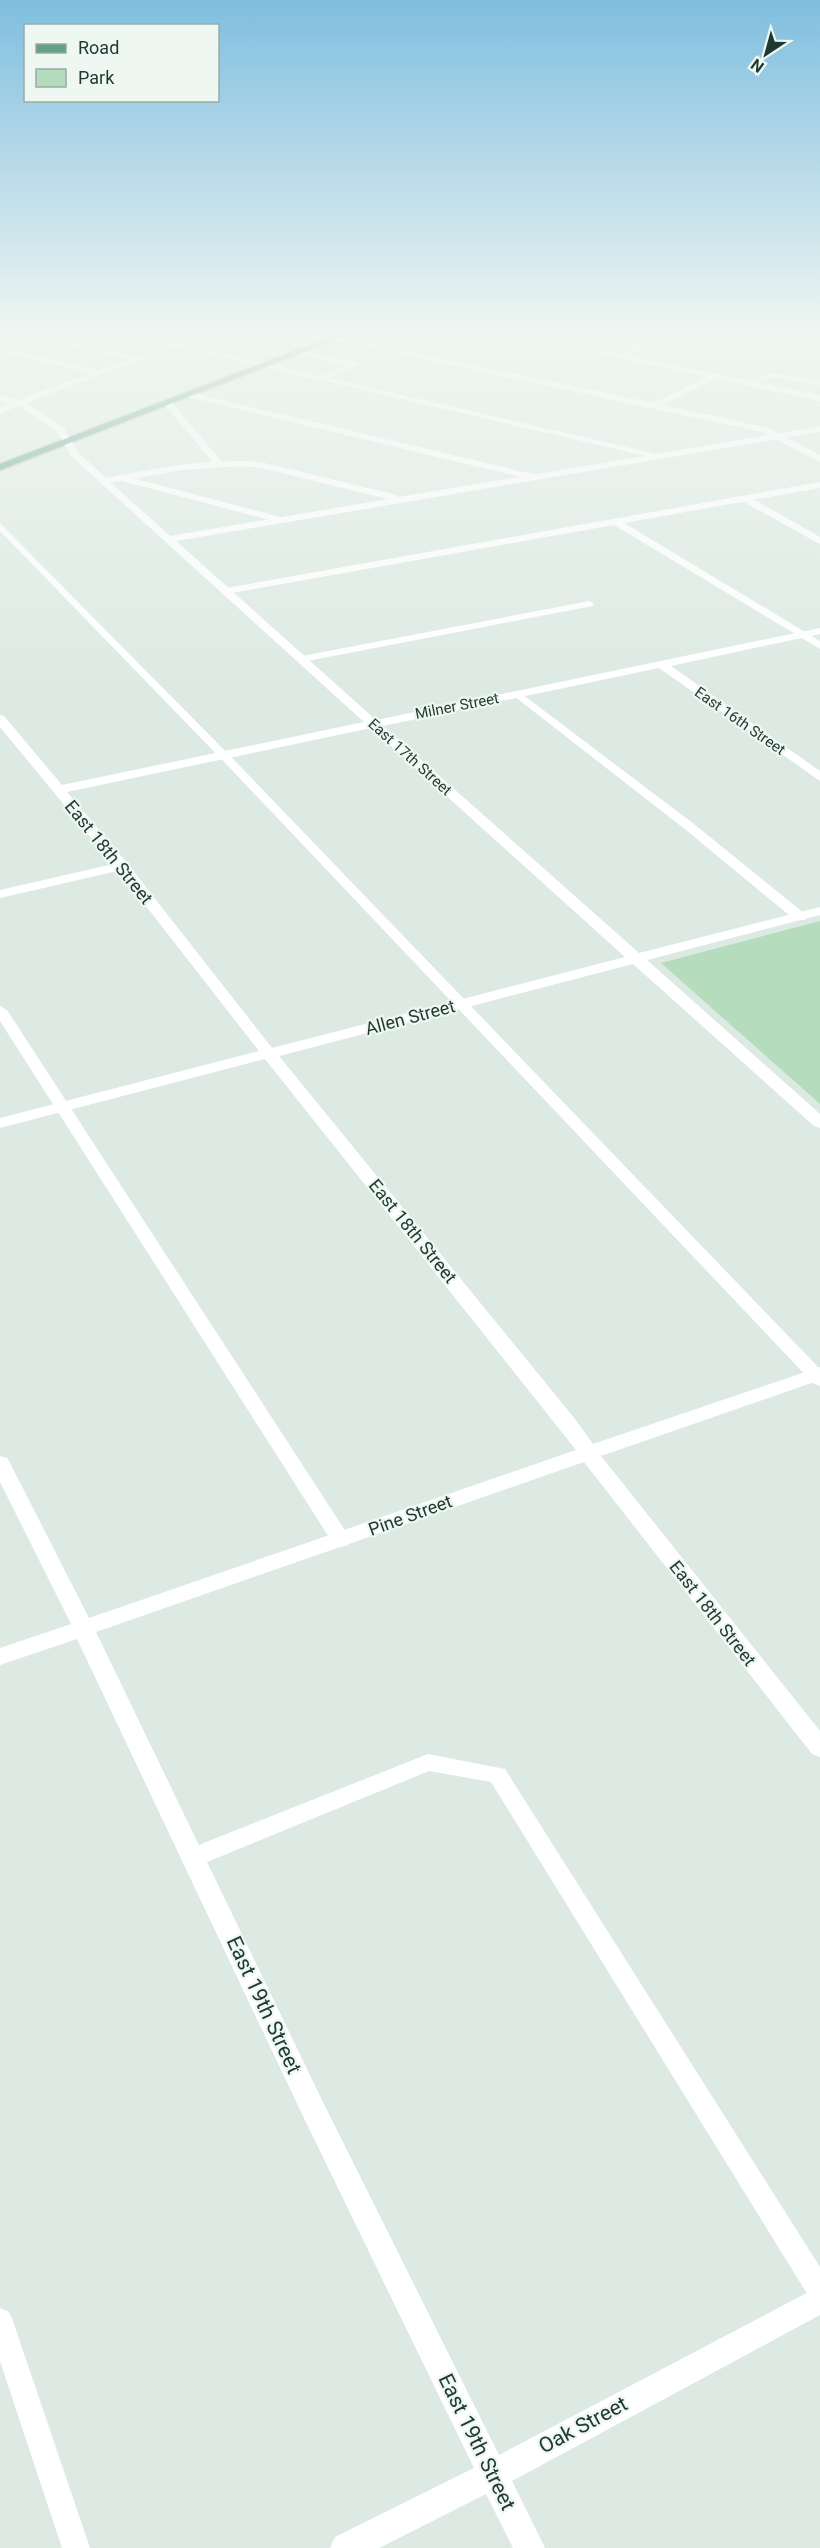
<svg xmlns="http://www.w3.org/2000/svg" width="820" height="2548" viewBox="0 0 820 2548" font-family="Roboto,sans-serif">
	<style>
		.green { fill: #b5dcbc }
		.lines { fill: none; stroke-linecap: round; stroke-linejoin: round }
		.primary-casing { stroke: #bcc4c1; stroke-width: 3 }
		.service { fill: #fff; fill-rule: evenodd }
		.minor { fill: #fff; fill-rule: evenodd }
		.tertiary { fill: #fff; fill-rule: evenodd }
		.primary { fill: #60a18a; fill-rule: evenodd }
		.labels { text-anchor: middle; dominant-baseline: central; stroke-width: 4.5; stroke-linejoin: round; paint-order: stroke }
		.far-street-label { font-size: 15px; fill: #1f3930; stroke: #eef7f1 }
		.street-label { font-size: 18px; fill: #1f3930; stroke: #eef7f1 }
		.near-street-label { font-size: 21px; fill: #1f3930; stroke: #eef7f1 }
	</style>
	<rect width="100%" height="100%" fill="#ddeae3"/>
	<!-- green -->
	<path class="green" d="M 820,921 L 820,1104 L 661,963 Z"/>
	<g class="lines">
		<defs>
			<path id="primary" d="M 346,331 L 358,331 L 0,470 L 0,464 Z"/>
		</defs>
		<!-- primary casing -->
		<use href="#primary" class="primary-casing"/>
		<!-- service -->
		<g class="service">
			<path d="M 20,331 L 137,357 L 172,343 L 179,345 L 0,413 L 0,407 L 91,373 L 0,351 L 0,347 L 99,370 L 129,359 L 22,335 Z"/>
			<path d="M 131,331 L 142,331 L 125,337 L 125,333 Z"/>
			<path d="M 174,331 L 189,331 L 292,356 L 288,358 Z"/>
			<path d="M 239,331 L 254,331 L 316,347 L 312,349 Z"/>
			<path d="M 565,331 L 638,345 L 642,347 L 638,349 L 569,335 L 550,344 L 543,342 Z"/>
			<path d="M 336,336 L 654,403 L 711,374 L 717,374 L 717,378 L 663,405 L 768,428 L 820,455 L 820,462 L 762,432 L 333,340 L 333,336 Z"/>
			<path d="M 297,350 L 356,362 L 360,364 L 321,381 L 317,379 L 318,377 L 348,365 L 297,354 Z"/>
			<path d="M 772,373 L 820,381 L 820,385 L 772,377 L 745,385 L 741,383 Z"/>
			<path d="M 188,392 L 533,474 L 538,477 L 533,480 L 185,396 L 185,392 Z"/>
			<path d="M 164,400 L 170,400 L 221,461 L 221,465 L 215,465 L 164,404 Z"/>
			<path d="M 121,475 L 284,518 L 286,520 L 281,523 L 118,480 L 118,476 Z"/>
			<path d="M 820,482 L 820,488 L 624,523 L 820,641 L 820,649 L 614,525 L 226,594 L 221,591 L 226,588 Z"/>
			<path d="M 0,523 L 238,764 L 820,1369 L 820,1386 L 814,1384 L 230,768 L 0,531 Z"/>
			<path d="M 589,601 L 594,604 L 593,606 L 302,662 L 297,659 L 302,656 Z"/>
			<path d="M 518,691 L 694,824 L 805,914 L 807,917 L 805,920 L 795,920 L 686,830 L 514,696 L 514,692 Z"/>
			<path d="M 122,862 L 128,866 L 126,869 L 0,898 L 0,890 Z"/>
			<path d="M 0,1006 L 7,1010 L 348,1535 L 351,1540 L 348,1545 L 341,1547 L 334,1545 L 0,1021 Z"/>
			<path d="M 428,1754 L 505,1769 L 820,2267 L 820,2304 L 811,2300 L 491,1782 L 429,1771 L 202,1864 L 194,1866 L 186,1864 L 183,1857 L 186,1850 Z"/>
			<path d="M 0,2308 L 9,2312 L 13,2321 L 90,2548 L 62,2548 L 0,2361 Z"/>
		</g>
		<!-- minor -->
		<g class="minor">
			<path d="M 109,331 L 125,331 L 657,454 L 820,426 L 820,432 L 176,541 L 376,720 L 820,628 L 820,634 L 671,666 L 820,771 L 820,781 L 659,668 L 383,726 L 639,953 L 820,907 L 820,915 L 647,960 L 820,1114 L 820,1128 L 814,1126 L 633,964 L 279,1056 L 575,1419 L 593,1444 L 820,1367 L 820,1380 L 601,1456 L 820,1731 L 820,1757 L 812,1754 L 584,1462 L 96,1632 L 320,2096 L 499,2455 L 820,2286 L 820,2315 L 512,2481 L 545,2548 L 513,2548 L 486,2494 L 379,2548 L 330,2548 L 335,2537 L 474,2468 L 302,2114 L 77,1639 L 0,1665 L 0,1648 L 71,1624 L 0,1482 L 0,1456 L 7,1458 L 10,1463 L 89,1618 L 576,1450 L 265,1059 L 0,1128 L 0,1118 L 259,1051 L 117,869 L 0,727 L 0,715 L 4,716 L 62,785 L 364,722 L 71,456 L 57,432 L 21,407 L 0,401 L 0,395 L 27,403 L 64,428 L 78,452 L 106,478 C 158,468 208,458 261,462 L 397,495 L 398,497 L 646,456 ZM 241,466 L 261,468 L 388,499 L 170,536 L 111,483 L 182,470 ZM 371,728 L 625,957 L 272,1048 L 127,863 L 67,792 Z"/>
			<path d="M 662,331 L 673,331 L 622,359 L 615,357 Z"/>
			<path d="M 740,496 L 748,496 L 820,537 L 820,544 L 740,500 Z"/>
		</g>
		<!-- tertiary -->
		<path class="tertiary" d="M 490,331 L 507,331 L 820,395 L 820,401 Z"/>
		<!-- primary -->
		<use href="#primary" class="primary"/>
	</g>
	<!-- sky -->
	<linearGradient id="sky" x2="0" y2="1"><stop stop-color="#7fbedf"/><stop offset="0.48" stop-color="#f0f6f2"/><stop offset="1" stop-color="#f0f6f2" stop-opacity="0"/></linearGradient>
	<rect width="820" height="688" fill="url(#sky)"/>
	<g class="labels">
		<!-- far-street labels -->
		<g class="far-street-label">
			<text transform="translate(457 706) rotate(-11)">Milner Street</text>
			<text transform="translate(740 721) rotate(35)">East 16th Street</text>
			<text transform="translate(410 757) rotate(42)">East 17th Street</text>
		</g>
		<!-- street labels -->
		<g class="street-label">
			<text transform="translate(109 852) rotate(51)">East 18th Street</text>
			<text transform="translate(410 1017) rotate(-15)">Allen Street</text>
			<text transform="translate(413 1231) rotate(51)">East 18th Street</text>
			<text transform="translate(410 1515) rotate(-20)">Pine Street</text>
			<text transform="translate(713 1613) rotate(52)">East 18th Street</text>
		</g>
		<!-- near-street labels -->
		<g class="near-street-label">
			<text transform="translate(264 2005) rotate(65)">East 19th Street</text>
			<text transform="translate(583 2425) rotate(-28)">Oak Street</text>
			<text transform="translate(477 2442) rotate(64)">East 19th Street</text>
		</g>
	</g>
	<!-- legend -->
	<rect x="24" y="24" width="195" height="78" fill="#eef7f1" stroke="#9baba4" stroke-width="1.5"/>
	<rect x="36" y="44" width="30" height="9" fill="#60a18a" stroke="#9baba4" stroke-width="1.5"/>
	<text x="78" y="54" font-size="18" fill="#1f3930">Road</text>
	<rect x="36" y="69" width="30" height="18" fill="#b5dcbc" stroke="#9baba4" stroke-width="1.5"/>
	<text x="78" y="84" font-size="18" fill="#1f3930">Park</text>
	<!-- north arrow -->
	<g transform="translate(766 54) rotate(216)" stroke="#eef7f1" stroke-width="4.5" paint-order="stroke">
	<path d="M0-4.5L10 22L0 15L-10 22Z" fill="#1f3930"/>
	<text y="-9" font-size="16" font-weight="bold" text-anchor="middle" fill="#1f3930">N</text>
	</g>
</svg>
